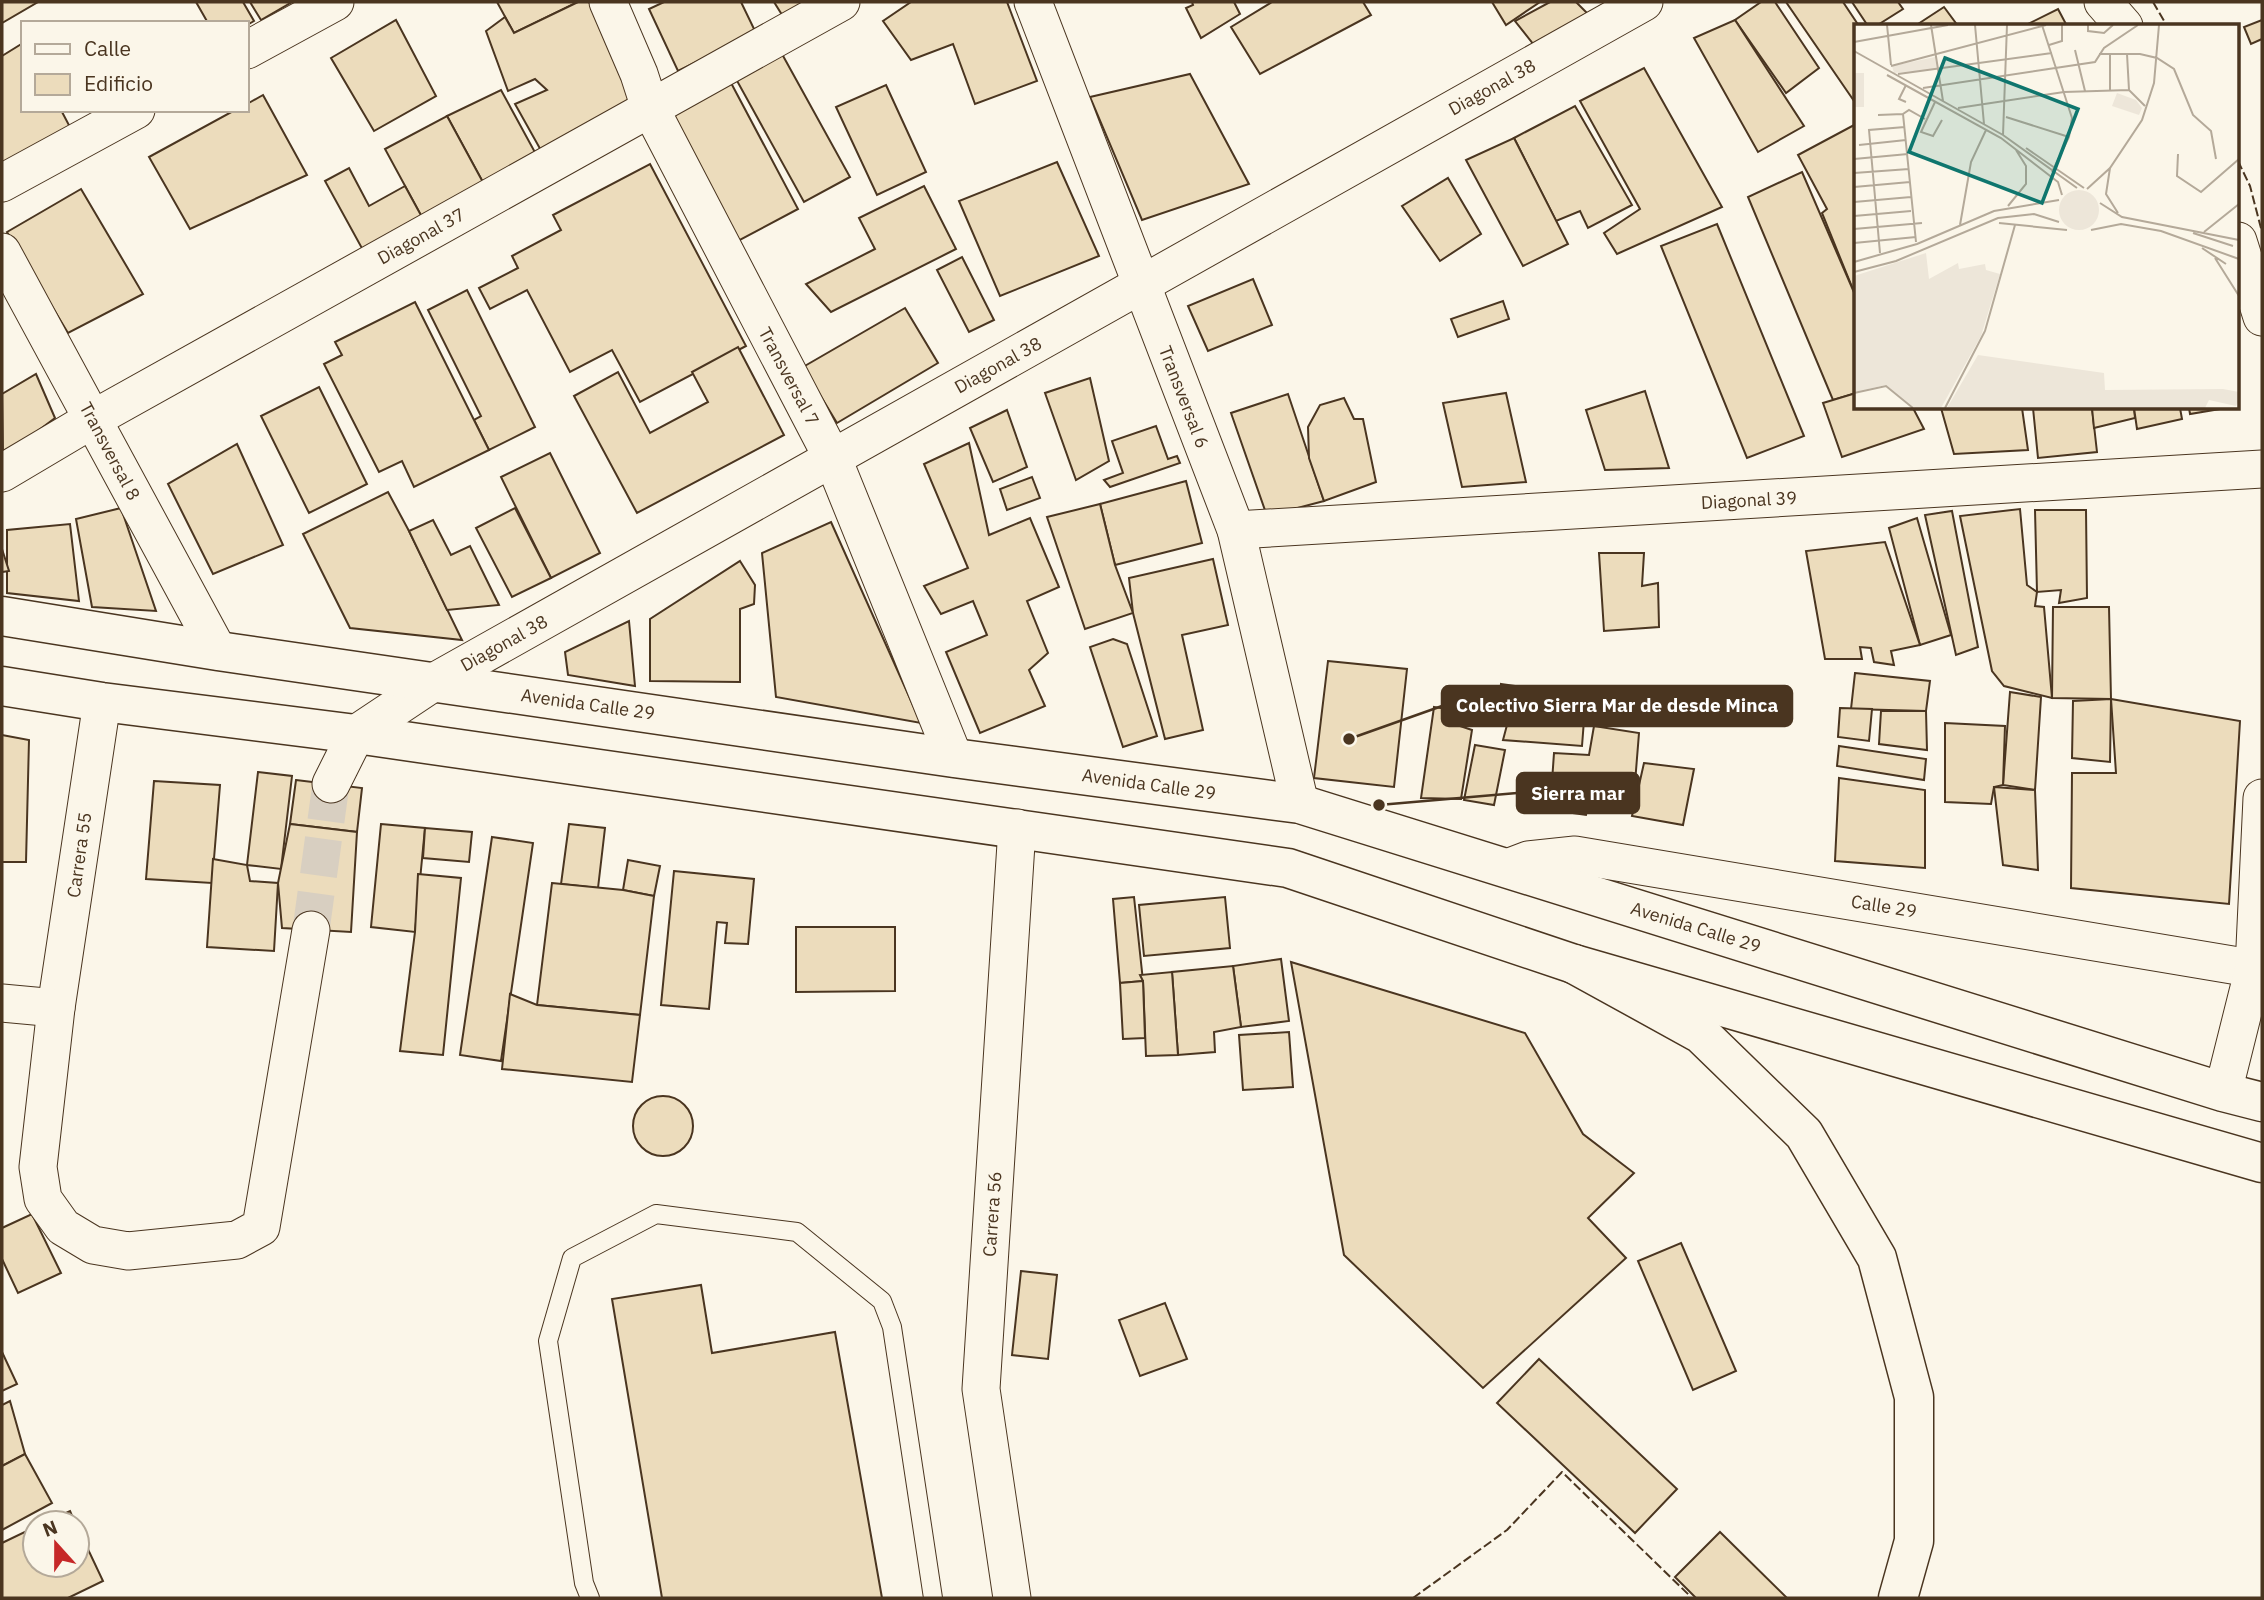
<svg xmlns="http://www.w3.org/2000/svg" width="2264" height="1600" viewBox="0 0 2264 1600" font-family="'IBM Plex Sans',sans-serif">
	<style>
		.building { fill: #ecdcbc; stroke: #4a3520; stroke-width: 2 }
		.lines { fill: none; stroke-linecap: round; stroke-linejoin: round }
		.minor-tunnel { stroke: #d8cfc1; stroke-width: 37; stroke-dasharray: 37 18; stroke-linecap: butt }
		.service-casing { stroke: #4a3520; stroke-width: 20 }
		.minor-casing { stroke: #4a3520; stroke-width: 39 }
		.secondary-casing { stroke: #4a3520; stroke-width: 41 }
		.trunk-casing { stroke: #4a3520; stroke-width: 41 }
		.service { stroke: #fbf6e9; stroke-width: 18 }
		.minor { stroke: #fbf6e9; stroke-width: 37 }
		.secondary { stroke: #fbf6e9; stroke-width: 38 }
		.trunk { stroke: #fbf6e9; stroke-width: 38 }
		.fence { stroke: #4a3520; stroke-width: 2; stroke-dasharray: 9 3.5; stroke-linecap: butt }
		.labels { text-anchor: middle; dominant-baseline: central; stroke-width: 5; stroke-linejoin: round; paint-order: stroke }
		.street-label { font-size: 18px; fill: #4a3520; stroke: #fbf6e9 }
		.inset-road { fill: none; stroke: #b4a999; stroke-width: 2 }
		.view { fill: #0f766e; fill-opacity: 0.15; stroke: #0f766e; stroke-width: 3.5 }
		.inset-edge { fill: none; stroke: #4a3520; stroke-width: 3.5 }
		.leader { fill: none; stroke: #4a3520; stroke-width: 2.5 }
		.callout-dot { fill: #4a3520; stroke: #fbf6e9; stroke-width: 2.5 }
		.callout { fill: #4a3520; stroke: #4a3520; stroke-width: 2.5 }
		.callout-label { font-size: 19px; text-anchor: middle; font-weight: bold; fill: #fff }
	</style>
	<rect width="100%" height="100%" fill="#fbf6e9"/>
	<!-- building -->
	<g class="building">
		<path d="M 2,2 L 38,2 L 2,23 Z"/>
		<path d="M 196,2 L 243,2 L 254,21 L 247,25 L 247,23 L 208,23 Z"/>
		<path d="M 250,2 L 292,2 L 261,20 Z"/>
		<path d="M 497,2 L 578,2 L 514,33 Z"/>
		<path d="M 578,2 L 589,2 L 646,104 L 543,154 L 515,104 L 547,90 L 535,79 L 508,91 L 486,31 L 505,17 L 514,33 Z"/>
		<path d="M 664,2 L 741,2 L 756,33 L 678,71 L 649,9 Z"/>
		<path d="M 774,2 L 824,2 L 784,18 Z"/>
		<path d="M 911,2 L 1007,2 L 1037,81 L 975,104 L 953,44 L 911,60 L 883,21 Z"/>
		<path d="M 1192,2 L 1234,2 L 1240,14 L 1201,38 L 1186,8 L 1193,5 Z"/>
		<path d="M 1272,2 L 1363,2 L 1371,15 L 1260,74 L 1231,27 Z"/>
		<path d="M 1492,2 L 1540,2 L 1506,25 Z"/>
		<path d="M 1550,2 L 1576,2 L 1588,14 L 1534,45 L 1515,21 Z"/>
		<path d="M 1761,2 L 1775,2 L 1819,68 L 1786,93 L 1735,20 Z"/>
		<path d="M 1786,2 L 1843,2 L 1859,26 L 1856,26 L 1856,99 L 1854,101 Z"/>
		<path d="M 1852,2 L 1898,2 L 1903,9 L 1876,26 L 1868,26 Z"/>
		<path d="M 1944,7 L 1958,26 L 1915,26 Z"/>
		<path d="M 2058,9 L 2067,26 L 2024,26 Z"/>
		<path d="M 396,20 L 436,96 L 374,131 L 331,58 Z"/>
		<path d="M 1735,20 L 1804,126 L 1758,152 L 1694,38 Z"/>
		<path d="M 2262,20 L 2262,39 L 2251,44 L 2244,27 Z"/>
		<path d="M 23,43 L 23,110 L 61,110 L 71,129 L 2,164 L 2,56 Z"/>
		<path d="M 782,54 L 850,177 L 804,202 L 736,79 Z"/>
		<path d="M 1644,68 L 1722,207 L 1617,254 L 1604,233 L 1640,209 L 1580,101 Z"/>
		<path d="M 1190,74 L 1249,184 L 1142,220 L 1090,97 Z"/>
		<path d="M 730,81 L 798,209 L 738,241 L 670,113 Z"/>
		<path d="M 886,85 L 926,172 L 877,195 L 836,107 Z"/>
		<path d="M 501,90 L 537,156 L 485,186 L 447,116 Z"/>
		<path d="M 263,95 L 307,175 L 190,229 L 149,157 L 235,110 L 247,110 L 247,104 Z"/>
		<path d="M 1575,106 L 1632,205 L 1588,228 L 1580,211 L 1556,221 L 1514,138 Z"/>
		<path d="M 447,116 L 485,186 L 423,219 L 385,149 Z"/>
		<path d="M 1856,124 L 1856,297 L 1822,213 L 1827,209 L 1798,155 Z"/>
		<path d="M 1514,138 L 1568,244 L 1523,266 L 1466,160 Z"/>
		<path d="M 1057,162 L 1099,256 L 1000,296 L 959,201 Z"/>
		<path d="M 650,164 L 746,346 L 640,402 L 612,350 L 570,372 L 527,290 L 490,309 L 479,288 L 518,268 L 512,256 L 561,230 L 553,215 Z"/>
		<path d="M 349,168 L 369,206 L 405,186 L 423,219 L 364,252 L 325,181 Z"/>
		<path d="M 1802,172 L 1856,297 L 1856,393 L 1833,400 L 1748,197 Z"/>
		<path d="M 1448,178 L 1481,234 L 1440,261 L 1402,206 Z"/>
		<path d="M 924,186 L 956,249 L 831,312 L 806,284 L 875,249 L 859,218 Z"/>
		<path d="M 81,189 L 143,294 L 68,333 L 7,232 Z"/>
		<path d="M 1717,224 L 1804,436 L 1747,458 L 1661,246 Z"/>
		<path d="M 962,257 L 994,320 L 969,332 L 937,270 Z"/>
		<path d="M 1253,279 L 1272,325 L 1208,351 L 1188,306 Z"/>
		<path d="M 467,290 L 535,427 L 489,450 L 474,420 L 481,416 L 428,310 Z"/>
		<path d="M 1503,301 L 1509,319 L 1458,337 L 1451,319 Z"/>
		<path d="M 415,302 L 489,450 L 414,487 L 402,461 L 379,472 L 324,364 L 342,355 L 335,342 Z"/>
		<path d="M 905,308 L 938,363 L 837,423 L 803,367 Z"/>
		<path d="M 738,347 L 784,435 L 637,513 L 574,396 L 618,372 L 650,433 L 708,402 L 692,372 Z"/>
		<path d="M 36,374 L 55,418 L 3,457 L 2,394 Z"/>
		<path d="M 1090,378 L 1109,461 L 1076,480 L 1045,393 Z"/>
		<path d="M 319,387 L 367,484 L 309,513 L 261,416 Z"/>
		<path d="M 1645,391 L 1669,468 L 1605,470 L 1586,410 Z"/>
		<path d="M 1506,393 L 1526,482 L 1462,487 L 1443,403 Z"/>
		<path d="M 1856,393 L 1856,408 L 1913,408 L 1924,429 L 1842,457 L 1823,403 Z"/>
		<path d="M 1288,394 L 1324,501 L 1267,516 L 1231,413 Z"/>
		<path d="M 1344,398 L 1354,419 L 1363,419 L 1376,482 L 1324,501 L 1309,458 L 1308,427 L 1320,405 Z"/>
		<path d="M 1941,408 L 2022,408 L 2028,450 L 1954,454 Z"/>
		<path d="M 2033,408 L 2092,408 L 2097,452 L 2038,458 Z"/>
		<path d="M 2092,408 L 2134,408 L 2135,418 L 2094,428 Z"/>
		<path d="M 2134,408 L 2180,408 L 2182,419 L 2137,429 Z"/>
		<path d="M 2189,408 L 2226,408 L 2190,414 Z"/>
		<path d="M 1007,410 L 1027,467 L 993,482 L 970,428 Z"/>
		<path d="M 1156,426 L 1168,459 L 1177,456 L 1180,463 L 1110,487 L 1104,480 L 1123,473 L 1112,441 Z"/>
		<path d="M 969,443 L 989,535 L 1030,518 L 1059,587 L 1027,601 L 1048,653 L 1029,670 L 1045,706 L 980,733 L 946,652 L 987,635 L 973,601 L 941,614 L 924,586 L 968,568 L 924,464 Z"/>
		<path d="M 237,444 L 283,545 L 213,574 L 168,484 Z"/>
		<path d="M 550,453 L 600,553 L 551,578 L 501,477 Z"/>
		<path d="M 1032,477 L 1040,498 L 1007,510 L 1000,489 Z"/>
		<path d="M 1186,481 L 1202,543 L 1115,565 L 1100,504 Z"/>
		<path d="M 388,492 L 409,531 L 462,640 L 350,628 L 303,534 Z"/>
		<path d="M 1100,504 L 1115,565 L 1133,613 L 1085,629 L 1047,517 Z"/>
		<path d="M 121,508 L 156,611 L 92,607 L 76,519 Z"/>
		<path d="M 515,508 L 551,578 L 512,597 L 476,528 Z"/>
		<path d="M 2020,509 L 2027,585 L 2037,592 L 2035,606 L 2044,607 L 2052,698 L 2004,686 L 1992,671 L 1960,516 Z"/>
		<path d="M 2035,510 L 2086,510 L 2087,598 L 2059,603 L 2061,590 L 2037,592 Z"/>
		<path d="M 1952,511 L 1978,647 L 1956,655 L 1925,515 Z"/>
		<path d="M 1917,518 L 1951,635 L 1920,645 L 1889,528 Z"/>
		<path d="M 433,520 L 451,555 L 470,546 L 499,605 L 447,610 L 409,531 Z"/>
		<path d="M 831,522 L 921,723 L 776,697 L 762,553 Z"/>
		<path d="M 70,524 L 79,601 L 7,593 L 7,530 Z"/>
		<path d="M 1885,542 L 1920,645 L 1891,651 L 1894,665 L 1874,662 L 1871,648 L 1860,647 L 1862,659 L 1825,659 L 1806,551 Z"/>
		<path d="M 2,549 L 9,571 L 2,572 Z"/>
		<path d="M 1599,553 L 1644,553 L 1642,586 L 1658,583 L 1659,627 L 1604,631 Z"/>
		<path d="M 1213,559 L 1228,625 L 1182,635 L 1203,730 L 1165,739 L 1133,613 L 1129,578 Z"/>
		<path d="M 740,561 L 755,585 L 754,604 L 740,609 L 740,682 L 650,681 L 650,619 Z"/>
		<path d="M 2053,607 L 2109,607 L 2111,699 L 2052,698 Z"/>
		<path d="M 629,621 L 635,686 L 568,675 L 565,652 Z"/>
		<path d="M 1113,639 L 1127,644 L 1157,736 L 1123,747 L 1090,647 Z"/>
		<path d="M 1328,661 L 1407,669 L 1394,787 L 1314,778 Z"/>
		<path d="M 1855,673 L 1930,681 L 1926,711 L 1851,709 Z"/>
		<path d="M 1501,684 L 1571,694 L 1570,718 L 1584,720 L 1582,746 L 1503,740 L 1507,725 L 1497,725 Z"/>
		<path d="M 2010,692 L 2041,697 L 2035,790 L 2003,785 Z"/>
		<path d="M 2111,699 L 2110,762 L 2072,758 L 2073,701 Z"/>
		<path d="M 2111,699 L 2240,721 L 2229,904 L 2071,888 L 2072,773 L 2116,773 Z"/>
		<path d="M 1434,707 L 1460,711 L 1460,726 L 1472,730 L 1461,799 L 1421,798 Z"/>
		<path d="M 1840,708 L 1872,709 L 1869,741 L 1838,737 Z"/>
		<path d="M 1881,711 L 1926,711 L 1927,750 L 1879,744 Z"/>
		<path d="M 1945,723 L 2005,726 L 2003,785 L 1994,787 L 1991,804 L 1945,802 Z"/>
		<path d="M 1594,726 L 1639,733 L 1633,808 L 1589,801 L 1586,815 L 1550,810 L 1554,753 L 1589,755 Z"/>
		<path d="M 2,735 L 29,740 L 26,862 L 2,862 Z"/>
		<path d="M 1475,745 L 1505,750 L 1494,805 L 1464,800 Z"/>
		<path d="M 1839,746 L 1926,759 L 1924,780 L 1837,766 Z"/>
		<path d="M 1644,763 L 1694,769 L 1683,825 L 1632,816 Z"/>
		<path d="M 258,772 L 292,776 L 281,869 L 247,865 Z"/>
		<path d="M 1839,778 L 1925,790 L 1925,868 L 1835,861 Z"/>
		<path d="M 296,780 L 362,788 L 357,832 L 290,824 Z"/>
		<path d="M 154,781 L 220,785 L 212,883 L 146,879 Z"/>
		<path d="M 1994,787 L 2035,790 L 2038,870 L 2003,865 Z"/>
		<path d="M 290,824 L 357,832 L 351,932 L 282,928 L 278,883 Z"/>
		<path d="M 381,824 L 425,828 L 415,932 L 371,927 Z"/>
		<path d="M 569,824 L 605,828 L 598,888 L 561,884 Z"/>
		<path d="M 425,828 L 472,832 L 469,862 L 423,858 Z"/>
		<path d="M 492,837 L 533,843 L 501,1061 L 460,1055 Z"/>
		<path d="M 213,859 L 247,865 L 250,881 L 278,883 L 274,951 L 207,947 Z"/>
		<path d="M 628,860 L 660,866 L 654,896 L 623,890 Z"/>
		<path d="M 674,871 L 754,879 L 748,944 L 725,943 L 727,923 L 717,922 L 709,1009 L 661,1005 Z"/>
		<path d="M 418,874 L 461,878 L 443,1055 L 400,1051 L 415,932 Z"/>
		<path d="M 552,883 L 623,890 L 654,896 L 640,1015 L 537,1005 Z"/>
		<path d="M 1134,897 L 1143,981 L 1120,983 L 1113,899 Z"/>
		<path d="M 1225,897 L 1230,948 L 1144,956 L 1139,905 Z"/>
		<path d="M 796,927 L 895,927 L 895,991 L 796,992 Z"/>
		<path d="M 1281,959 L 1289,1021 L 1241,1027 L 1233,966 Z"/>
		<path d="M 1291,962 L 1525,1033 L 1583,1134 L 1634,1173 L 1588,1218 L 1626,1258 L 1483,1388 L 1344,1255 Z"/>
		<path d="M 1233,966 L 1241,1027 L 1214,1032 L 1215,1052 L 1178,1055 L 1172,972 Z"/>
		<path d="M 1172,972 L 1178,1055 L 1146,1056 L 1143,981 L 1140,975 Z"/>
		<path d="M 1143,981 L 1145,1038 L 1123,1039 L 1120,983 Z"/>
		<path d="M 510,994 L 537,1005 L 640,1015 L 632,1082 L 502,1069 Z"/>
		<path d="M 1289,1032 L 1293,1087 L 1243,1090 L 1239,1035 Z"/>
		<circle cx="663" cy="1126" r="30"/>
		<path d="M 32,1214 L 61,1273 L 18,1293 L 2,1259 L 2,1228 Z"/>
		<path d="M 1681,1243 L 1736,1371 L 1693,1390 L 1638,1261 Z"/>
		<path d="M 1021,1271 L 1057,1275 L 1048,1359 L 1012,1355 Z"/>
		<path d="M 701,1285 L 712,1353 L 835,1332 L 882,1598 L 662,1598 L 612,1299 Z"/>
		<path d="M 1165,1303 L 1187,1359 L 1140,1376 L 1119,1320 Z"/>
		<path d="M 2,1352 L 17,1384 L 2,1391 Z"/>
		<path d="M 1539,1359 L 1677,1489 L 1635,1533 L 1497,1403 Z"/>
		<path d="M 10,1401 L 25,1454 L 2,1466 L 2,1405 Z"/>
		<path d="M 25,1454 L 52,1503 L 2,1530 L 2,1466 Z"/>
		<path d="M 70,1511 L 75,1523 L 44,1523 Z"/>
		<path d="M 77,1526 L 103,1581 L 68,1598 L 2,1598 L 2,1543 L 35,1527 L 35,1565 L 77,1565 Z"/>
		<path d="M 1720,1532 L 1787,1598 L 1696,1598 L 1675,1577 Z"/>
	</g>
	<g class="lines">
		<!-- minor-tunnel -->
		<path class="minor-tunnel" d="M 311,930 L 331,784"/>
		<defs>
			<path id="service" d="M 590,1598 L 584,1583 L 548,1341 L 572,1258 L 656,1214 L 797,1232 L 882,1301 L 892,1327 L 933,1598"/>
			<g id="minor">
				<path d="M 608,2 L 639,74 L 650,108 L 833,459 L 954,758"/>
				<path d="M 1033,2 L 1236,530 L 1300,804"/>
				<path d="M 2103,2 L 2124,26"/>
				<path d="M 247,50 L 335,2"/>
				<path d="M 2,183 L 136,110"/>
				<path d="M 2238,241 L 2262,317"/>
				<path d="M 2,252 L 218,651"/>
				<path d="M 2,473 L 93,419 L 841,2"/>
				<path d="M 1236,530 L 2262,469"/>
				<path d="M 102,702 L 56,1008 L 38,1167 L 43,1199 L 63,1227 L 93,1245 L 128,1251 L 237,1240 L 261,1227 L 311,930"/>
				<path d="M 331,784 L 356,734 L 434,682 L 1644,2"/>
				<path d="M 1507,868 L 1528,860 L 1575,855 L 2262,970"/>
				<path d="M 2,1003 L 56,1008"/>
				<path d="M 2223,1092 L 2254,968 L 2262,798"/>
				<path d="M 1012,1598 L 981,1389 L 1017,828"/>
			</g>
			<g id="secondary">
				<path d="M 2,616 L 218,651 L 954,758 L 1300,804 L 2223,1092 L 2262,1102"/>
				<path d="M 2,686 L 102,702 L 356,734 L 1288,868 L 1574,964 L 2262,1163"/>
			</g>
			<path id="trunk" d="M 1574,964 L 1701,1034 L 1804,1134 L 1877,1258 L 1914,1397 L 1914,1541 L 1898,1598"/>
		</defs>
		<!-- service casing -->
		<use href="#service" class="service-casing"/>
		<!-- minor casing -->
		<use href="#minor" class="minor-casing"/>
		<!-- secondary casing -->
		<use href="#secondary" class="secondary-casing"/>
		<!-- trunk casing -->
		<use href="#trunk" class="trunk-casing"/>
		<!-- service -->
		<use href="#service" class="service"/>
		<!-- minor -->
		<use href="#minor" class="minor"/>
		<!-- secondary -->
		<use href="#secondary" class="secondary"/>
		<!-- trunk -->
		<use href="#trunk" class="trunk"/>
		<!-- fence -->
		<g class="fence">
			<path d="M 2153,2 L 2167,26"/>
			<path d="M 2238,161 L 2250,186 L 2262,232"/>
			<path d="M 1413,1598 L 1507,1530 L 1562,1472 L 1689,1595"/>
		</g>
	</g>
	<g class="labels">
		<!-- street labels -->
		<g class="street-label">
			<text transform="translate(1492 87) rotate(-29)">Diagonal 38</text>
			<text transform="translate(421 236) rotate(-29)">Diagonal 37</text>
			<text transform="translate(998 365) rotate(-29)">Diagonal 38</text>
			<text transform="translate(789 376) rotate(62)">Transversal 7</text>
			<text transform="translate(1184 397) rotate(69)">Transversal 6</text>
			<text transform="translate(110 451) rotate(62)">Transversal 8</text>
			<text transform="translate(1749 500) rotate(-3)">Diagonal 39</text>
			<text transform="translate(504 643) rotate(-29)">Diagonal 38</text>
			<text transform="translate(588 704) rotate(8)">Avenida Calle 29</text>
			<text transform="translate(1149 784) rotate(8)">Avenida Calle 29</text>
			<text transform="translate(79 855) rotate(-82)">Carrera 55</text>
			<text transform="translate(1884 906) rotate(9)">Calle 29</text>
			<text transform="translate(1696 927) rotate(17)">Avenida Calle 29</text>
			<text transform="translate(992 1214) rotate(-86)">Carrera 56</text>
		</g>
	</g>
	<!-- overview -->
	<g transform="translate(1854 24)">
		<rect width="385" height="385" fill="#fbf6e9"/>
		<path d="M 81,33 L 83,45 L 40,49 L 38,42 ZM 0,49 L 10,49 L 10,83 L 0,83 ZM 263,69 L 282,76 L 288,84 L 285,91 L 258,82 ZM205 186a20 20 0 1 1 40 0a20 20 0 1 1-40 0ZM 72,229 L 75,255 L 104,239 L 105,245 L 131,240 L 132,246 L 146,250 L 127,312 L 87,384 L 61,384 L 32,361 L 0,368 L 0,252 ZM 124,331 L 250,349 L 251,366 L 369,365 L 385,368 L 385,376 L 382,382 L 355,376 L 351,384 L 93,384 Z" fill="#ede6d9"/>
		<path class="inset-road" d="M 33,1 L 37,41M 77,1 L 89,77M 121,1 L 130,100M 188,1 L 218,94 L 215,113 L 198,148M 234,1 L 234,7 L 250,9 L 259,1M 0,18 L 94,1M 195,21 L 208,17 L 208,1M 221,26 L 231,67M 0,27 L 149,111 L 223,164M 245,30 L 286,30 L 303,34 L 320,45 L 339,91 L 357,107 L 362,135M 273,30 L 275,66M 37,42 L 192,1M 44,50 L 198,29M 33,51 L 147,114 L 204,158 L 208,171M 52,61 L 45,75 L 52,78M 69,64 L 241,38 L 250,24 L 284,1M 256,67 L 256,30M 81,78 L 67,108 L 79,112 L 88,96M 104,84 L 210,68 L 275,66 L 291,82M 24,91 L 49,90M 152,93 L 215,113M 149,111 L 153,1M 5,121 L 52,116M 172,124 L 230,164M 324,130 L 323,152 L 347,168 L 385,135M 0,135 L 54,130M 256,144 L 252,170 L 264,189M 0,149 L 55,145M 0,163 L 56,158M 233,165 L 256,144 L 288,96 L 300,59 L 305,1M 0,178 L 57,173M 246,179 L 268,193 L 385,216M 154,182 L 172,160 L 172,142 L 162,126M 0,192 L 57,187M 145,199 L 213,206M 106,201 L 117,138 L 132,106M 0,205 L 68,199M 237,206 L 267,200 L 307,207 L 385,235M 350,208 L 385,180M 339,209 L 379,222M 62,218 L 49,90 L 55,86 L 71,95M 0,219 L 62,213M 348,224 L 372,240M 26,229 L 15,106 L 51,103M 361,234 L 385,272M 0,238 L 63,220 L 140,187 L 205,176M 0,248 L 42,237 L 144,194 L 180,190 L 205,198M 0,369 L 32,362 L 59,384M 91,384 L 131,307 L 161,201"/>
		<path class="view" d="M 91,34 L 224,85 L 188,179 L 55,128 Z"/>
		<rect width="385" height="385" class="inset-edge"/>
	</g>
	<!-- callouts -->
	<path class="leader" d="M1349 739L1442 706M1379 805L1517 793"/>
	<g class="callout-dot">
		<circle cx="1349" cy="739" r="7"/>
		<circle cx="1379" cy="805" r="7"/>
	</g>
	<g class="callout">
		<rect x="1442" y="686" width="350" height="40" rx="7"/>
		<rect x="1517" y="773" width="122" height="40" rx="7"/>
	</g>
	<g class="callout-label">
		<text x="1617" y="712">Colectivo Sierra Mar de desde Minca</text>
		<text x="1578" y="800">Sierra mar</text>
	</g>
	<!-- border -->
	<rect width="2264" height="1600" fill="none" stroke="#4a3520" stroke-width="7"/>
	<!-- legend -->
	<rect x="21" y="21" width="228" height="91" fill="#fbf6e9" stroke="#b4a999" stroke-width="2"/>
	<rect x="35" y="44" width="35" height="10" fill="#fbf6e9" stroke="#b4a999" stroke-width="2"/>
	<text x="84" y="56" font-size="21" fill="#4a3520">Calle</text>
	<rect x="35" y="74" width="35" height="21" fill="#ecdcbc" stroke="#b4a999" stroke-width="2"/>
	<text x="84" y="91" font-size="21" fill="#4a3520">Edificio</text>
	<!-- north arrow -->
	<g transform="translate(56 1544) rotate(339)"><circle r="33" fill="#fbf6e9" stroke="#b4a999" stroke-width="2"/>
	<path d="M0-5L12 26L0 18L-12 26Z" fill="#c62828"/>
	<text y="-10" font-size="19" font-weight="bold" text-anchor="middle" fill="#4a3520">N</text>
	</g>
</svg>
